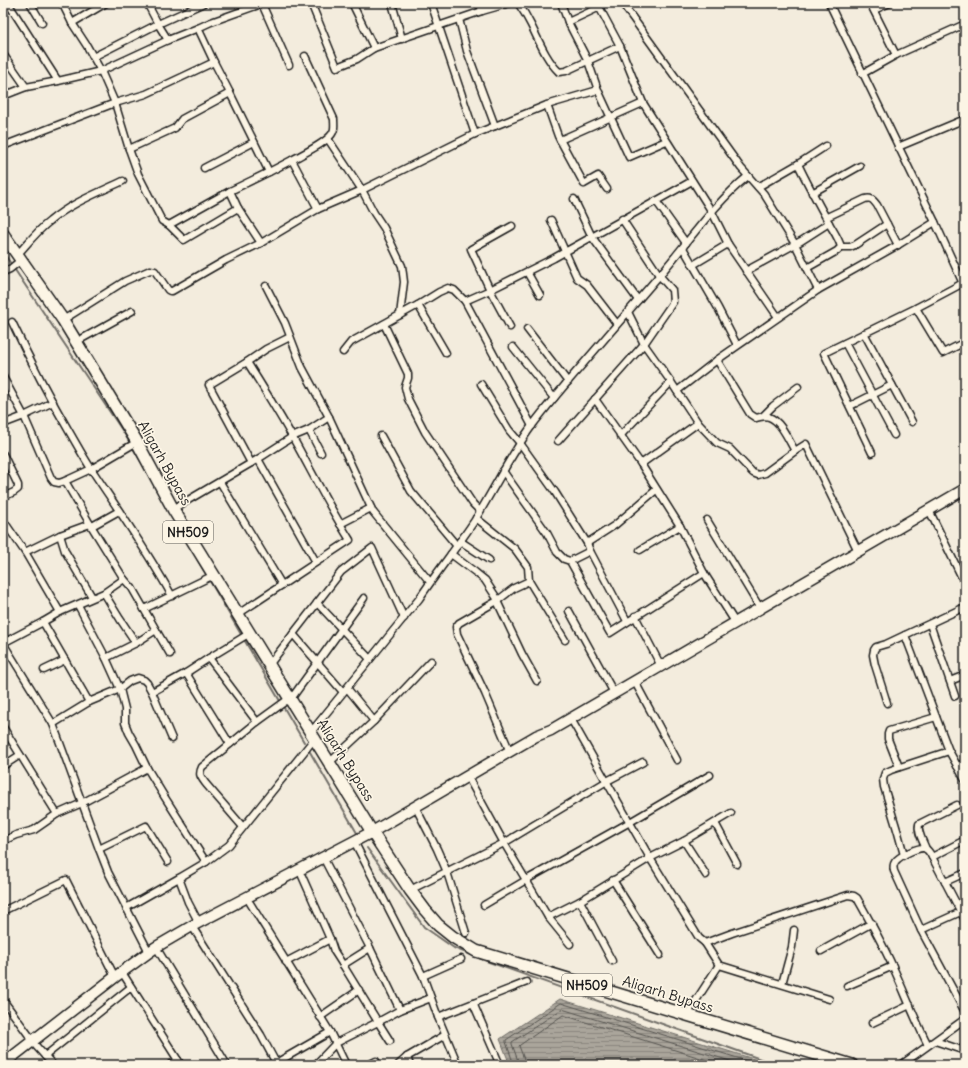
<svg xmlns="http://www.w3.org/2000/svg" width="968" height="1068" viewBox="0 0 968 1068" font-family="Delius,sans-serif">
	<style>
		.water { fill: url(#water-rules); stroke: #716e68 }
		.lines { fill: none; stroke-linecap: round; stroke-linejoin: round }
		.shore { stroke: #55534f; stroke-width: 1 }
		.stream { stroke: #716e68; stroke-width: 2 }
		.street-casing { stroke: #1c1c1c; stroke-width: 9 }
		.primary-casing { stroke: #1c1c1c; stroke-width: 13 }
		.highway-casing { stroke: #1c1c1c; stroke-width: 14 }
		.street { stroke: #fcf5e5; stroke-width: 6 }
		.primary { stroke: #fcf5e5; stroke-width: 10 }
		.highway { stroke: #fcf5e5; stroke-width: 11 }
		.labels { text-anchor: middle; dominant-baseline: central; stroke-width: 3.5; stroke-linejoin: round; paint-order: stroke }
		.shield { fill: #fcf5e5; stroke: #5f5d58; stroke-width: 1 }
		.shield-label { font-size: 13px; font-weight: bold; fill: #1c1c1c }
		.street-label { font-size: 14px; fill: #1c1c1c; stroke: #fcf5e5 }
	</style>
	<defs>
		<pattern id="water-rules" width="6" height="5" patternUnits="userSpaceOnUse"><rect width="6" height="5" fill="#aaa59b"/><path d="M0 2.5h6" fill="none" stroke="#8a867e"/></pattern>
	</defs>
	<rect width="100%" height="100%" fill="#f3ecdd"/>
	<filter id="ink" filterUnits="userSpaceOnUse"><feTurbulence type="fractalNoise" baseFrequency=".025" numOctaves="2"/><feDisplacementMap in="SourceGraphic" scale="8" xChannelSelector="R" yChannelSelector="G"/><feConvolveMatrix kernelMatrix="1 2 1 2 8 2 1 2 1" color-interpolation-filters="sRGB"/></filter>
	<g filter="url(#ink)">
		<!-- water -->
		<path class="water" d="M 560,999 L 773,1065 L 510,1065 L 500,1039 Z"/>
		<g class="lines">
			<!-- shore -->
			<g class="shore">
				<path d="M 514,1065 L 506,1042 L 506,1040 L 561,1003 L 760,1065"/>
				<path d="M 519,1065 L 518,1061 L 512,1044 L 512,1042 L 562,1009 L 743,1065"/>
				<path d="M 525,1065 L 524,1059 L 519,1046 L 520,1045 L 563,1015 L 723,1065"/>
			</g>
			<!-- stream -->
			<g class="stream">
				<path d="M 3,252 L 124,433 L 150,477"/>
				<path d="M 197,559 L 304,742"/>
				<path d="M 310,752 L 357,833"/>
				<path d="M 367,848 L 424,927 L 454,948 L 489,962 L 777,1065"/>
			</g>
			<defs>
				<g id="street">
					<path d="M 8,3 L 58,81"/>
					<path d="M 30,3 L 42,23"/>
					<path d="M 62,3 L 72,23 L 87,46 L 101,71 L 115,103 L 129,149 L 138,174 L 162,221 L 169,225 L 184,240 L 238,208 L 230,191 L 269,172 L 292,160"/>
					<path d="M 311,3 L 337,67 L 357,59 L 374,48"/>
					<path d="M 352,3 L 374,48 L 482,11"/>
					<path d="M 392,3 L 402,39"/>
					<path d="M 431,3 L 475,134"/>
					<path d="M 480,3 L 482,11 L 510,3"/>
					<path d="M 518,3 C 523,10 527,17 531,25 C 539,41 546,59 559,72 L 566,71 L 620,46"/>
					<path d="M 561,3 L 568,22 L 588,61 L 598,90 L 629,157 L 666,141"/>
					<path d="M 597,3 L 620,46 L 643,103 L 712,212 L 728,244 L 778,317"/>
					<path d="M 622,3 L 741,168 L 764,194 L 795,244 L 818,290"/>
					<path d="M 829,3 L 935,222 L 965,288"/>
					<path d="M 870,3 L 896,55"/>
					<path d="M 262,4 L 289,65"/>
					<path d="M 874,10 L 890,3"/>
					<path d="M 459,19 L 467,51 L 495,126"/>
					<path d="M 568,22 L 600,7"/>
					<path d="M 72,23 L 106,3"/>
					<path d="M 168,40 L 158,24 L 204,3"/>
					<path d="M 3,54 L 26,87"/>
					<path d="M 305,56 L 334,119 C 334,124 335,128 333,132 C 329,142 302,154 292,160 L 318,209"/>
					<path d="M 93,57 L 158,24 L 147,3"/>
					<path d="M 214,62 L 230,93"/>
					<path d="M 862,74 L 896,55 L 965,24"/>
					<path d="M 3,96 L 26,87 L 58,81 L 101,71 L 168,40 L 198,28 L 211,22 L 264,3"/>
					<path d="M 547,105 L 558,136 L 584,184 L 598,176 L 607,189"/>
					<path d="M 328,139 L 362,190 L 374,213 L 384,228 L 402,266 L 404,282 L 400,315"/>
					<path d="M 560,140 L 643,103"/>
					<path d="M 3,146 L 115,103 L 146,94 L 214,62 L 198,28"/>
					<path d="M 898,147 L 965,119"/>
					<path d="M 129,149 L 175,128 L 182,119 L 230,93 L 269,172"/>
					<path d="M 798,164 C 808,185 819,205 830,225 C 834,232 839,239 841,247 L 837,251 L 807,268"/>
					<path d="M 204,168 L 254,142"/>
					<path d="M 758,187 L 798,164 L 826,146"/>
					<path d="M 812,193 L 860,166"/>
					<path d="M 574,199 L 592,237 L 638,300"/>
					<path d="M 656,201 L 686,243"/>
					<path d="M 238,208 L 261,243"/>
					<path d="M 827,217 L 865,199 C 871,197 873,200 877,205 L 898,245"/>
					<path d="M 551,220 L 577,278 L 587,285 L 617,324"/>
					<path d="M 169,225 L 230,191"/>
					<path d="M 728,244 L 693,265 L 718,308 L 737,345"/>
					<path d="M 841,247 L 850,247 L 855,245 L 887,224"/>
					<path d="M 683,248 L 693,265"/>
					<path d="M 18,254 C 28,243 38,230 50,221 C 71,203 98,193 123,181"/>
					<path d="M 746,271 L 801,241 L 829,223"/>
					<path d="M 3,272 L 10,269 L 21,260"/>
					<path d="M 527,272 L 540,295"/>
					<path d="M 465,301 L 490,290 L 554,258 L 692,181"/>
					<path d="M 418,305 L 446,353"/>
					<path d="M 916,308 L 943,353 L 965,342"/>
					<path d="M 628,312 L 644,344 L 671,382 L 698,423 L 717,443 L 730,449 L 753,473 L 758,475 L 765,473 L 795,451 L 806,444 L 858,551"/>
					<path d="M 63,320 L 125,281 L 150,270 L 155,271 L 168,290 L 170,291 L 172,291 L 226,260 L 261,243 L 318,209 L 362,190 L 475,134 L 547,105 L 598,90"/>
					<path d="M 12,322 C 30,360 49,397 70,433 C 77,445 84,458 92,470 C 119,511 148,552 172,596"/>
					<path d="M 384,324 L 408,374 L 408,378 L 405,387 L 408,399 L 425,432 L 473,504 L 480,511"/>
					<path d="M 510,327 L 490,290 L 471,249 L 512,226"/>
					<path d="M 527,329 L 568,382"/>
					<path d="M 864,333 L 912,422"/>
					<path d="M 76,342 L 132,311"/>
					<path d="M 845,343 L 894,435"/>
					<path d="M 513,347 L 554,398"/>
					<path d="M 343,352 L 351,342 L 418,305 L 439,292 L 448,288 L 454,290 L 465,301 L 532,426"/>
					<path d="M 717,360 L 818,290 L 898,245 L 935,222"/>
					<path d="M 247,362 L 266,349 L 290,337"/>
					<path d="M 3,377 L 24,416 L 51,478 L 54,482 L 59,483 L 65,481 L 91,469 L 137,442"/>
					<path d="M 481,384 L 509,430 L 520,443 L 555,492 L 587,543 L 615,525 L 656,490"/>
					<path d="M 677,391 L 717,360 L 750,414 L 756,418 C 761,417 765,415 769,417 C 781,421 789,441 795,451"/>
					<path d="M 595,399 L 641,464 L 680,526 L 704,573 L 735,622"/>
					<path d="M 850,406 L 892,385"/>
					<path d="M 763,416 L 773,406 L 798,387"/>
					<path d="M 329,417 L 373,512 L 430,582"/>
					<path d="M 3,424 L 24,416 L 53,402"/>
					<path d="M 309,430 L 321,453"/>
					<path d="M 381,436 L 411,491 L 457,546"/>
					<path d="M 620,436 L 671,382"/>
					<path d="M 558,441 L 644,344 L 673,302 L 672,290 L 659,275 L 622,219"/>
					<path d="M 872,453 L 824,353 L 916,308 L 965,282"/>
					<path d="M 3,454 L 18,485 L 18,489 L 14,492 L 3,497"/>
					<path d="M 258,459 L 316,562"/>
					<path d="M 641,464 L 698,423"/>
					<path d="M 503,471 L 547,533 L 557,552 L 564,559 L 570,561 L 610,633 L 704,573"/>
					<path d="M 220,482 L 282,585"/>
					<path d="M 173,509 L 258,459 L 292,437 L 309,430 L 329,417 L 302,367 L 285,323 L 266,286"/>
					<path d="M 929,510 L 965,584"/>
					<path d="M 476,518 L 515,549 L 528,567 L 529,581 L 514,588 L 497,601"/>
					<path d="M 3,520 L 25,552 L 60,612"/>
					<path d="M 707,520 L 760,608"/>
					<path d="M 340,524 L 371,508"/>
					<path d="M 92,526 L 119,511"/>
					<path d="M 60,535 L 65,551 L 92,597"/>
					<path d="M 460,541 L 489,560"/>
					<path d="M 587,543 L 590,551 L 627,621"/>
					<path d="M 640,550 L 680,526"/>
					<path d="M 25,552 L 60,535 L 90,524 L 65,481"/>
					<path d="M 451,554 L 475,572 L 485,580 L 498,600"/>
					<path d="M 570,561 L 590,551"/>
					<path d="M 124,579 L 132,588 L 144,609 L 214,575"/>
					<path d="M 529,581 L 565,640"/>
					<path d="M 104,593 L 120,619 L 136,643"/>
					<path d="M 317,603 L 370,659"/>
					<path d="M 78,605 L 106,658 L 120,689 L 125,709 L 125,723 L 129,733 L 136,745 L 147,768"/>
					<path d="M 965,607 L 905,635 L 949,751 L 965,780"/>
					<path d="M 569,611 L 614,693"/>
					<path d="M 238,614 L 350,540 C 329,507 312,472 293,438 C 278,412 263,387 247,362 L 209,385 L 251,463"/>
					<path d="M 635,616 L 661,666"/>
					<path d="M 43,622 L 60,612 L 104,593 L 124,579 L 90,524"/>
					<path d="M 930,624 L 955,696"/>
					<path d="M 156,630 L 170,654"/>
					<path d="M 250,633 L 209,658 L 257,722"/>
					<path d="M 293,634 L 343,692"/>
					<path d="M 3,643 L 53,724 L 99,849 L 108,872 L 149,952"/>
					<path d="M 3,643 L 43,622 L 89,702"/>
					<path d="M 106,658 L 136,643 L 156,630 L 144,609"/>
					<path d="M 209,658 L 186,673 L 230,744"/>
					<path d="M 269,665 L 341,572 L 372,548 L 404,618"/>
					<path d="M 44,670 L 65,660"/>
					<path d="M 950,681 L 965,675"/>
					<path d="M 635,682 L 677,760"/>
					<path d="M 347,688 L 374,721"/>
					<path d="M 291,699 L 364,598"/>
					<path d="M 887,703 L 875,665 L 873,655 L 874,650 L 876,647 L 886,644 L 905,635"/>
					<path d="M 571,719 L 650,858 L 699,938 L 705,943 L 732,933 L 848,895 L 854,896 L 857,898 C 870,921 882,943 893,967 C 905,993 915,1020 928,1045"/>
					<path d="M 53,724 L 89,702 L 120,689 L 130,681 L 138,678 L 144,680 L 147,683 L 152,692"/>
					<path d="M 3,727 L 57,814 L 82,803 L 147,768 L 164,796 L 206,862"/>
					<path d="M 311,732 L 419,599 C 437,572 457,547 475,520 C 494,489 510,456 531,427 C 549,403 569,380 589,357 C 614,328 639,299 664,270 C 691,238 716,202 748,176"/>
					<path d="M 172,739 L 152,692 L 186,673"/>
					<path d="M 510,752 L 485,693 L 457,634 L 456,627 L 459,623 L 497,601 L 522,654 L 537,681"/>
					<path d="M 330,762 L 374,721 L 431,661"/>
					<path d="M 3,766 L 20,755"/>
					<path d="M 957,766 L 965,763"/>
					<path d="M 899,767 L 888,739 L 888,734 L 889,731 L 936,717"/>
					<path d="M 470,781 L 504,843 L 548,917 L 570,944"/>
					<path d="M 418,812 L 437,849 L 447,872 L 466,933"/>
					<path d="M 715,823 L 737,864"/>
					<path d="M 243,827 L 206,784 C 201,777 198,775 202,767 L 257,722 L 290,698"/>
					<path d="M 3,841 L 16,835 L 34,830 L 57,814"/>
					<path d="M 684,841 L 706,875"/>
					<path d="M 357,847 L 423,976 L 438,1017 L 458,1065"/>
					<path d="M 99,849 L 146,826 L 168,862"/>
					<path d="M 926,849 C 923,841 917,832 919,824 L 957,805"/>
					<path d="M 904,855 L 898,833 L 884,787 L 883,779 L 885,773 L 891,770 L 949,751"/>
					<path d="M 932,857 L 965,840"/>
					<path d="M 326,863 L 370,948 L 400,1010"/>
					<path d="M 302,876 L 330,939 L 334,951 L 343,965"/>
					<path d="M 613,880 L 660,955"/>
					<path d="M 945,882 L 965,873"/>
					<path d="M 410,890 L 504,843 L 607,781 L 643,762"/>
					<path d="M 580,901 L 612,961"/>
					<path d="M 250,903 L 330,1032 L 346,1065"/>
					<path d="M 484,905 L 526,880 L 630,822 L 710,775"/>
					<path d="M 126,908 L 179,878"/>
					<path d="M 3,911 L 66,880 L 115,977"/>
					<path d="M 548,917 L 580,901 L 650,858 L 684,841 L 731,813"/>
					<path d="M 965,920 L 932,857 C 931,855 929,851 926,849 C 921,845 899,856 895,862 C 893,865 893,867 894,871 L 921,930 L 965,1012"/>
					<path d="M 199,923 L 188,902 L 179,878 L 206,862 L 229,845 L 315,738"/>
					<path d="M 921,930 L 965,910"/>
					<path d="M 195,931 L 261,1035 L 276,1063 L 330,1032"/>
					<path d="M 705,943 L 719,965"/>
					<path d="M 156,947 L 227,1065"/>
					<path d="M 370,948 L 343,965 L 378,1022 L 400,1010 L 431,998"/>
					<path d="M 821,951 L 872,923"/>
					<path d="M 286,962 L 330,939"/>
					<path d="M 423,976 L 461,959"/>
					<path d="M 125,977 L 181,1065"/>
					<path d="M 782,984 L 792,947 L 794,930"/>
					<path d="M 847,986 L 893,966"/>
					<path d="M 3,1000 L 33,1041"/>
					<path d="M 473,1003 L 500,1065"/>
					<path d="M 686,1016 L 719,965 L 829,999"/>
					<path d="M 320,1017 L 359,990"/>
					<path d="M 438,1017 L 527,982"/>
					<path d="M 872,1023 L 910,1005"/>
					<path d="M 935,1041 L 965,1051"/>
					<path d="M 36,1046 L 53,1065"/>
					<path d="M 45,1056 L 131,987"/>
					<path d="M 170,1065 L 178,1060"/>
					<path d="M 315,1065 L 336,1043 L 378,1022 L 390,1041"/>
					<path d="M 368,1065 L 376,1061"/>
					<path d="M 398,1065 L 407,1057"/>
					<path d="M 410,1065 L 407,1057 L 445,1035"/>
					<path d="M 901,1065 L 965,1019"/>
				</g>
				<path id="primary" d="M 3,1064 L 115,977 L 156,947 L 192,926 L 372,832 L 536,736 L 551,730 L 965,489"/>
				<path id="highway" d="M 3,234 L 63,320 L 137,442 L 173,509 L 372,832 L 410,890 L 425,910 L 438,925 L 453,937 L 476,951 L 852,1065"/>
			</defs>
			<!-- street casing -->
			<use href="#street" class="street-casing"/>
			<!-- primary casing -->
			<use href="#primary" class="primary-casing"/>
			<!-- highway casing -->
			<use href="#highway" class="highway-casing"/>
			<!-- street -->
			<use href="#street" class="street"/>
			<!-- primary -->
			<use href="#primary" class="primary"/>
			<!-- highway -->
			<use href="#highway" class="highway"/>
		</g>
	</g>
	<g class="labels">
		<!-- shield labels -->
		<g class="shield">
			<rect x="163" y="521" width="50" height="22" rx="3"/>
			<rect x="562" y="974" width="50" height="22" rx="3"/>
		</g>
		<g class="shield-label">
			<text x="188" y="532">NH509</text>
			<text x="587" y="985">NH509</text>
		</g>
		<!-- street labels -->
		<g class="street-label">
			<text transform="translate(165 463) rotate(61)">Aligarh Bypass</text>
			<text transform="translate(346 760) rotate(58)">Aligarh Bypass</text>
			<text transform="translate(668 994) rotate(17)">Aligarh Bypass</text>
		</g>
	</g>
	<!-- margin -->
	<rect width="968" height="1068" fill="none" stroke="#fcf5e5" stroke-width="16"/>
	<rect x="8" y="8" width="952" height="1052" fill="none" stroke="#1c1c1c" stroke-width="1.5" filter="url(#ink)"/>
</svg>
